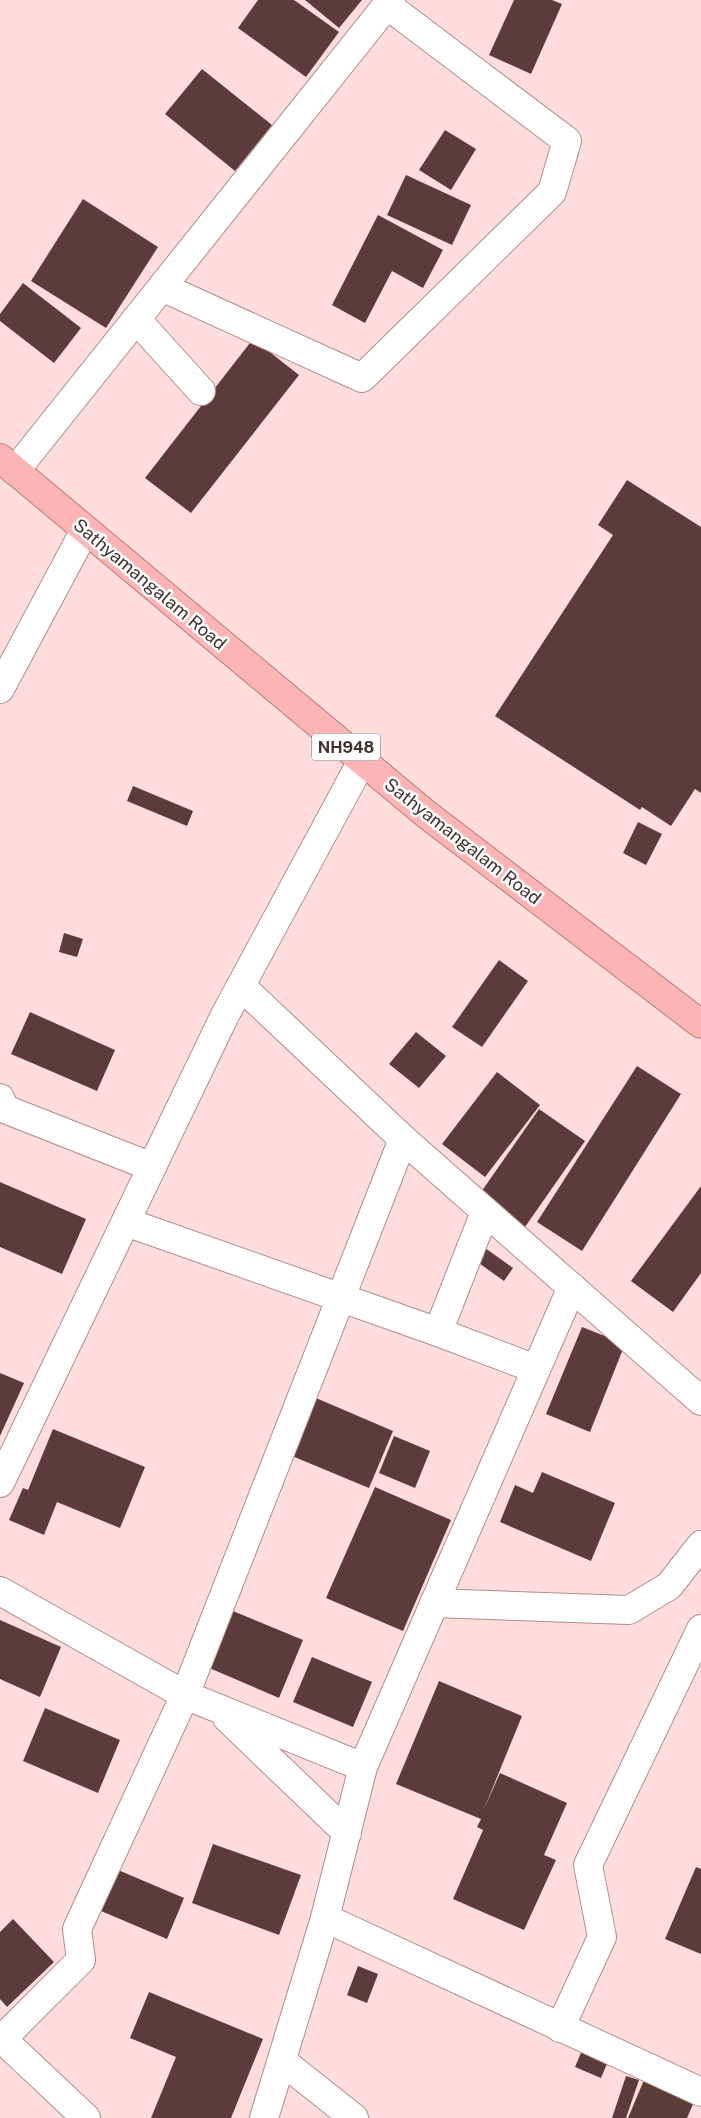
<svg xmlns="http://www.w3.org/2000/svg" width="701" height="2118" viewBox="0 0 701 2118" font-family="'Public Sans',sans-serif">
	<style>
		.building { fill: #5c3c3b }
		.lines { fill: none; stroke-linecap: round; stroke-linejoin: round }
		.minor-casing { stroke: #b28c8b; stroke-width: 30 }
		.trunk-casing { stroke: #ba7a79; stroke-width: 30 }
		.minor { stroke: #fff; stroke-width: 28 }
		.trunk { stroke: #fcb4b4; stroke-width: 28 }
		.labels { text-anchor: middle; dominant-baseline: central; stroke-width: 5; stroke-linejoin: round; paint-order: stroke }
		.shield { fill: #fff; stroke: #7a6f6e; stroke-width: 1 }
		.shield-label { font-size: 16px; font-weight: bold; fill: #413130 }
		.street-label { font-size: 18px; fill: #413130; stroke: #fff }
	</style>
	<rect width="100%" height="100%" fill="#fedddc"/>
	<!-- building -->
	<g class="building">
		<path d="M 258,0 L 294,0 L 339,32 L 306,77 L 238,28 Z"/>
		<path d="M 305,0 L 362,0 L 339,28 Z"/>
		<path d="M 514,0 L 552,0 L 562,4 L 531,74 L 489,55 Z"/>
		<path d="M 202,69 L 272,125 L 235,171 L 165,114 Z"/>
		<path d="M 445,130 L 476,149 L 451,190 L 419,170 Z"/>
		<path d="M 406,175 L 471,205 L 452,245 L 387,215 Z"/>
		<path d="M 83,199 L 158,247 L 106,328 L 31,281 Z"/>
		<path d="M 378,215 L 443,250 L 423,288 L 392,271 L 365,323 L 332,305 Z"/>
		<path d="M 23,283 L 81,328 L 54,363 L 0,321 L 0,314 Z"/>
		<path d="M 253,339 L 299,375 L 191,513 L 145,478 Z"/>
		<path d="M 627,480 L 701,527 L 701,793 L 695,789 L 671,826 L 642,807 L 640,810 L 495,716 L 613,535 L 598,525 Z"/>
		<path d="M 133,786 L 193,811 L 187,826 L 127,801 Z"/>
		<path d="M 638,822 L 662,834 L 646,865 L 623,853 Z"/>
		<path d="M 64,933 L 83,939 L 77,957 L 59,952 Z"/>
		<path d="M 499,960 L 528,981 L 482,1047 L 452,1027 Z"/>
		<path d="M 30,1012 L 115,1050 L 97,1091 L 11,1054 Z"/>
		<path d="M 416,1032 L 446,1056 L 419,1088 L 389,1064 Z"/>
		<path d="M 637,1066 L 681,1094 L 582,1251 L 537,1222 Z"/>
		<path d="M 497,1072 L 540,1105 L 485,1177 L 442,1144 Z"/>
		<path d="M 539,1109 L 585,1141 L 525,1227 L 479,1195 Z"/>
		<path d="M 0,1182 L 86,1219 L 62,1274 L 0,1247 Z"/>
		<path d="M 701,1186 L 701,1273 L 673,1312 L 631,1281 Z"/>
		<path d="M 485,1248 L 513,1268 L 504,1281 L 476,1261 Z"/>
		<path d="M 582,1327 L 625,1344 L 590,1432 L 546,1414 Z"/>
		<path d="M 0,1373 L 24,1383 L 0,1436 Z"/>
		<path d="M 316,1398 L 393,1431 L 369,1488 L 292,1456 Z"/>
		<path d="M 53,1429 L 145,1467 L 120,1528 L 57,1502 L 44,1535 L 9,1520 L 23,1488 L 28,1490 Z"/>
		<path d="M 394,1436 L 430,1451 L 415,1488 L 379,1473 Z"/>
		<path d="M 542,1472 L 615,1503 L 591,1561 L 500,1522 L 515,1485 L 533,1493 Z"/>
		<path d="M 375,1487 L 451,1520 L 403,1631 L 326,1598 Z"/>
		<path d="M 223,1607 L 303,1640 L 279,1698 L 200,1664 Z"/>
		<path d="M 0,1620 L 61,1647 L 40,1697 L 0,1679 Z"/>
		<path d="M 312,1657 L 372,1682 L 353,1727 L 293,1702 Z"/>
		<path d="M 439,1681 L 522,1716 L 484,1809 L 500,1773 L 567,1803 L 544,1855 L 556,1860 L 524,1930 L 453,1899 L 483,1830 L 477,1827 L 481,1819 L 396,1784 Z"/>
		<path d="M 45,1708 L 120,1740 L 98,1793 L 23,1761 Z"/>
		<path d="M 213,1844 L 301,1875 L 279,1935 L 192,1903 Z"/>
		<path d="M 111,1867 L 184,1898 L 167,1939 L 94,1908 Z"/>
		<path d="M 696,1867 L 701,1869 L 701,1954 L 665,1939 Z"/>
		<path d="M 13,1919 L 54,1962 L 7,2007 L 0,1999 L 0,1932 Z"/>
		<path d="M 358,1966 L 378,1974 L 367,2003 L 347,1995 Z"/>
		<path d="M 149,1992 L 263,2039 L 231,2118 L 151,2118 L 176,2057 L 130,2038 Z"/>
		<path d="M 583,2048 L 609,2059 L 601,2078 L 575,2067 Z"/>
		<path d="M 626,2076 L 639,2080 L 626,2118 L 612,2118 Z"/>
		<path d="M 644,2080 L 694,2102 L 687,2118 L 628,2118 Z"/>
	</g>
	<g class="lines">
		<defs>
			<g id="minor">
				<path d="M 162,287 L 362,378 L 552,192 L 567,141 L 387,5"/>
				<path d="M 136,319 L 201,391"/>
				<path d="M 15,471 L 391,0"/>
				<path d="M 0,689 L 85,530"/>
				<path d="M 241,986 L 403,1139 L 701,1401"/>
				<path d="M 0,1098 L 5,1109 L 152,1167"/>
				<path d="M 126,1222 L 438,1332 L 536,1369"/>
				<path d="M 438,1332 L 485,1212"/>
				<path d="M 0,1483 L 225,1015 L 362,761"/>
				<path d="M 0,1591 L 185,1695 L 363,1767"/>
				<path d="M 434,1603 L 629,1610 L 669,1586 L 701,1545"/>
				<path d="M 227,1718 L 347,1833"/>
				<path d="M 325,1918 L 701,2092"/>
				<path d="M 560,2028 L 602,1937 L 588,1865 L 701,1629"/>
				<path d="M 0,2037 L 86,2118"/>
				<path d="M 2,2039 L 81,1960 L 77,1929 L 185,1695 L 403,1139"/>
				<path d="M 282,2061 L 354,2118"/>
				<path d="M 264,2118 L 325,1918 L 363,1767 L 572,1287"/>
			</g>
			<path id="trunk" d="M 0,458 L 426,814 L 701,1024"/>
		</defs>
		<!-- minor casing -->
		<use href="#minor" class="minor-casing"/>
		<!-- trunk casing -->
		<use href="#trunk" class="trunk-casing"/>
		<!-- minor -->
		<use href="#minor" class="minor"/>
		<!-- trunk -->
		<use href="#trunk" class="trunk"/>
	</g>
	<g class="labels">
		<!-- shield labels -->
		<rect class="shield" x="312" y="733.5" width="68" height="27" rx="4"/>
		<g class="shield-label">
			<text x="346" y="747">NH948</text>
		</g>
		<!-- street labels -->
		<g class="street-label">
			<text transform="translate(150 584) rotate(40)">Sathyamangalam Road</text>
			<text transform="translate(463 841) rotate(38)">Sathyamangalam Road</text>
		</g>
	</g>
</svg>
